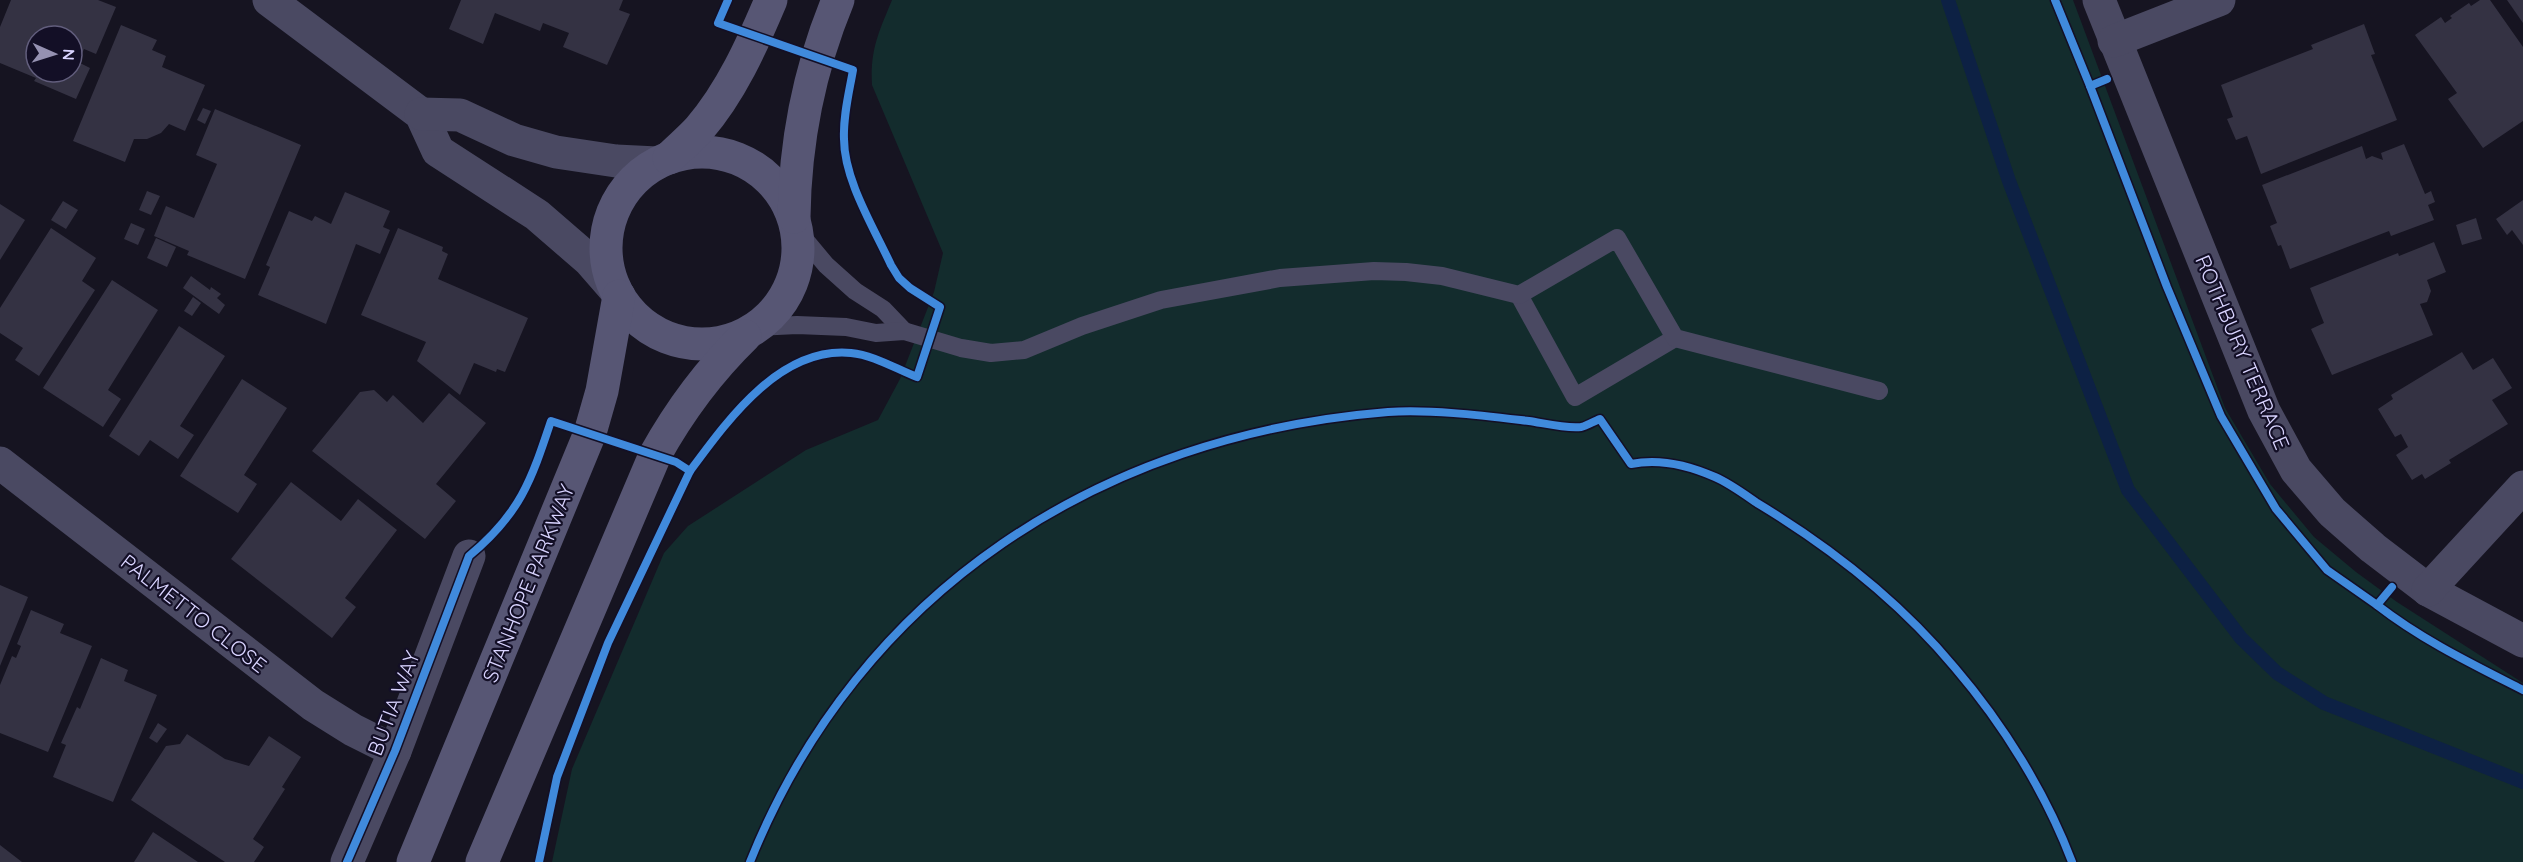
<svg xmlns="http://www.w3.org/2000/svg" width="2523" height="862" viewBox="0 0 2523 862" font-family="Quicksand,sans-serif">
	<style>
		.green { fill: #132c2d }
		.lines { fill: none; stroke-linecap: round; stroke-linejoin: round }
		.stream { stroke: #0d2144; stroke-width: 14 }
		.building { fill: #343243; fill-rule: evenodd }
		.service { stroke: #4a4962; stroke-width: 18 }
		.minor { stroke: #4a4962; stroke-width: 33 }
		.secondary { stroke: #575674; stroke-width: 33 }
		.cycleway-casing { stroke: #130f26; stroke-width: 11 }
		.cycleway { stroke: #408adc; stroke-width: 8 }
		.labels { text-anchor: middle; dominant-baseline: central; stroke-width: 4.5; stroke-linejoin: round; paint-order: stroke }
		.street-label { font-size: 21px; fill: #d9d4ff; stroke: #130f26 }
	</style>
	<rect width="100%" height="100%" fill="#161421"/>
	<!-- green -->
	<path class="green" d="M 892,0 L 2073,0 L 2225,408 L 2270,484 L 2314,537 L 2356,572 L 2397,602 L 2523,683 L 2523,862 L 552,862 L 572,769 L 664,553 L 688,526 L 806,450 L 878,420 L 900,379 L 934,292 L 943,253 L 872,85 C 870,49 879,32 892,0 Z"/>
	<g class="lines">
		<!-- stream -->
		<path class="stream" d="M 1948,0 L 2009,181 L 2128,490 L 2241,638 L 2277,673 L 2324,703 L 2523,782"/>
	</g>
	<!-- building -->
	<g class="building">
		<path d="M 11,0 L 98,0 L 116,7 L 96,54 L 84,49 L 78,62 L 90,68 L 76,99 L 34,81 L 36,78 L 0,63 L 0,27 ZM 36,36 L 72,36 L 72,72 L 36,72 Z"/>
		<path d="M 461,0 L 623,0 L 619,10 L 630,14 L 607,65 L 563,47 L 569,33 L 543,23 L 540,31 L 495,13 L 483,44 L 449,29 Z"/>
		<path d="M 2480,0 L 2490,0 L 2523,47 L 2523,121 L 2483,148 L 2448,99 L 2457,93 L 2415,35 L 2441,17 L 2445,23 L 2452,18 L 2450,16 L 2469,3 L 2471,6 Z"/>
		<path d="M 2507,0 L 2523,0 L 2523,23 Z"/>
		<path d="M 2364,24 L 2375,54 L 2371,55 L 2397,120 L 2261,174 L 2247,136 L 2236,140 L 2227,119 L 2233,117 L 2221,85 L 2313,49 L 2311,45 Z"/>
		<path d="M 121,25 L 157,40 L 152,50 L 166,56 L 162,67 L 205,85 L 185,131 L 169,124 L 161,133 L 147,139 L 134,139 L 125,162 L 73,141 Z"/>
		<path d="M 203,108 L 211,111 L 205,124 L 197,120 Z"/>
		<path d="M 215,109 L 301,145 L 245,279 L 187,255 L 189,251 L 154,236 L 166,206 L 194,218 L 217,164 L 196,155 Z"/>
		<path d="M 2404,144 L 2425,194 L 2431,191 L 2435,202 L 2428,205 L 2434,220 L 2391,236 L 2389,231 L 2290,269 L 2281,245 L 2278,246 L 2270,226 L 2277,223 L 2262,185 L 2362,146 L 2366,159 L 2372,156 L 2383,160 L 2381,153 Z"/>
		<path d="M 147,191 L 160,196 L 151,215 L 139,210 Z"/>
		<path d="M 345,192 L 390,211 L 383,227 L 390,230 L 380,254 L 356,244 L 326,324 L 258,295 L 270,267 L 266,265 L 289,211 L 312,221 L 315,216 L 331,224 Z"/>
		<path d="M 2523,200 L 2523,245 L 2512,230 L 2507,235 L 2496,219 Z"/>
		<path d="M 63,201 L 78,210 L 66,229 L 51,220 Z"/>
		<path d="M 0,204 L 25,220 L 0,260 Z"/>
		<path d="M 2476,218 L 2482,239 L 2462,245 L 2456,225 Z"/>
		<path d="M 131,223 L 145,229 L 138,245 L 124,239 Z"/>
		<path d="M 51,228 L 96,258 L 82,281 L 95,290 L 39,376 L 15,360 L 23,348 L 0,333 L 0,308 Z"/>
		<path d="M 398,228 L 443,247 L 442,251 L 448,254 L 438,279 L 528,318 L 505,372 L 497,369 L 496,372 L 474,363 L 460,395 L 417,361 L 426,342 L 361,315 Z"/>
		<path d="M 156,238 L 176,247 L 167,267 L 147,258 Z"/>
		<path d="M 2434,242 L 2446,272 L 2427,280 L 2431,291 L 2427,302 L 2420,304 L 2433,335 L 2332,375 L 2311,329 L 2324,323 L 2310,288 L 2398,253 L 2399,256 Z"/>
		<path d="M 191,276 L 210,290 L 211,287 L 221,294 L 217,298 L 225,305 L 219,314 L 183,288 Z"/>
		<path d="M 112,280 L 158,310 L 108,390 L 121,399 L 103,427 L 43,388 Z"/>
		<path d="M 193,297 L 201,303 L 192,316 L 184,311 Z"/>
		<path d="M 179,326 L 225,356 L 180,426 L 194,435 L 178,459 L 150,440 L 139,456 L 109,436 Z"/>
		<path d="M 2462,352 L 2473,370 L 2493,358 L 2512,388 L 2492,400 L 2508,424 L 2449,460 L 2451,463 L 2425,479 L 2422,474 L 2412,480 L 2396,455 L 2408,447 L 2401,434 L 2395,437 L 2378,409 L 2393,399 L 2391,395 Z"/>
		<path d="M 242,379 L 287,408 L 244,475 L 257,484 L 238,513 L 180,476 Z"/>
		<path d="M 374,390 L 387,402 L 393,395 L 423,423 L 449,393 L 486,423 L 436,484 L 456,501 L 425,539 L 312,451 L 360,392 Z"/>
		<path d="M 291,482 L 341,521 L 358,499 L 397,530 L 345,598 L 356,607 L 332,638 L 231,559 Z"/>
		<path d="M 0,585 L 28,597 L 0,666 Z"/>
		<path d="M 31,610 L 64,624 L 60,633 L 92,646 L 48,752 L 0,733 L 0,685 L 12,656 L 16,658 L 21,646 L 17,644 Z"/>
		<path d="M 101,658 L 128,670 L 124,681 L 157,695 L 113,802 L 53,777 L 66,745 L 61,743 L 77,707 L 80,709 Z"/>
		<path d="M 158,723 L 167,729 L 157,743 L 149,738 Z"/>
		<path d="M 187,734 L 225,759 L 249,766 L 269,736 L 301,757 L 282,787 L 285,789 L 253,839 L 264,847 L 254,862 L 225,862 L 131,800 L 166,746 L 180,744 Z"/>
		<path d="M 153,832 L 198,862 L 134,862 Z"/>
		<path d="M 0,845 L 22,862 L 0,862 Z"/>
	</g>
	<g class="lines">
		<!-- service -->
		<g class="service">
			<path d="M 796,229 L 826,265 L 855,291 L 883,309 L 904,331"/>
			<path d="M 1519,295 L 1575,397 L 1675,338"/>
			<path d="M 757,327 L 797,325 L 846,327 L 876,333 L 904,331 L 961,348 L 991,353 L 1024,350 L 1082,326 L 1161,300 L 1280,278 L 1374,271 L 1406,272 L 1442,276 L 1519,295 L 1617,238 L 1675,338 L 1879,391"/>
		</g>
		<!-- minor -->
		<g class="minor">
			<path d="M 269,0 L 421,114 L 438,151 L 537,215 L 589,260 L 616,291"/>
			<path d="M 2099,0 L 2264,411 L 2296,470 L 2332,512 L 2373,548 L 2428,590 L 2523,641"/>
			<path d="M 2114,41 L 2219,0"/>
			<path d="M 421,114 L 460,115 L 514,140 L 556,152 L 616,161 L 657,163"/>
			<path d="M 0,463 L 313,705 L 353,730 L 395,751"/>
			<path d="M 2428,590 L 2523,487"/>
			<path d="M 347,862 L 395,751 L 469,556"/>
		</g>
		<!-- secondary -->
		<g class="secondary">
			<circle cx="702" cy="248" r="96"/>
			<path d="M 669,158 C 679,148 690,139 699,129 C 731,92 752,45 771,0"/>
			<path d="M 794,217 C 795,141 809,70 838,0"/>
			<path d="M 413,862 L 590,433 L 602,391 L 619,296"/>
			<path d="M 482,862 L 655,455 C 680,410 708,372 745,336"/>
		</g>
		<defs>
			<g id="cycleway">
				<path d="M 2055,0 L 2090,86"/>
				<path d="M 2107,79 L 2090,86 L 2167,287 L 2221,416 L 2276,509 L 2327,570 L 2377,605"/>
				<path d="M 2392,587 L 2377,605 C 2422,640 2472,664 2523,690"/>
				<path d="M 347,862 L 395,751 L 469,556 C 520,514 531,481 551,421 L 676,462 L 690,471 C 727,421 780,346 851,353 C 874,355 896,369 917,377 L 940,307 L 910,288 L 899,278 L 891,265 C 874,228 844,180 844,139 C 843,116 849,93 853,70 L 718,23 L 728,0"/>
				<path d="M 539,862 L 557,777 L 608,643 L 690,471"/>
				<path d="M 750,862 C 859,590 1101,435 1388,412 C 1431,409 1486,416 1529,421 C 1543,423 1567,429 1581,427 C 1587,426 1594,421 1600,419 L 1631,464 C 1660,458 1688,465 1715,477 C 1729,483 1744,494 1757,503 C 1830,547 1901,603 1955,668 C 2003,724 2046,793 2072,862"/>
			</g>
		</defs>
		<!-- cycleway casing -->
		<use href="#cycleway" class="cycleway-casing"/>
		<!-- cycleway -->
		<use href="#cycleway" class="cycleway"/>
	</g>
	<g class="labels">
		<!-- street labels -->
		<g class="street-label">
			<text transform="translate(2243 352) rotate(67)">ROTHBURY TERRACE</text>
			<text transform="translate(528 583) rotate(-68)">STANHOPE PARKWAY</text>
			<text transform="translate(194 613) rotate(38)">PALMETTO CLOSE</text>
			<text transform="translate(393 703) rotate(-69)">BUTIA WAY</text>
		</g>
	</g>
	<!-- north arrow -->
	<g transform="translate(54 54) rotate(93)"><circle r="28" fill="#130f26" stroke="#625e7d" stroke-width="1.5"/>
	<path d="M0-4.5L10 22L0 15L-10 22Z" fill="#9591b1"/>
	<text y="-9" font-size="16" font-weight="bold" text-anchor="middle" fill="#d9d4ff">N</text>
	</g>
</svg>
